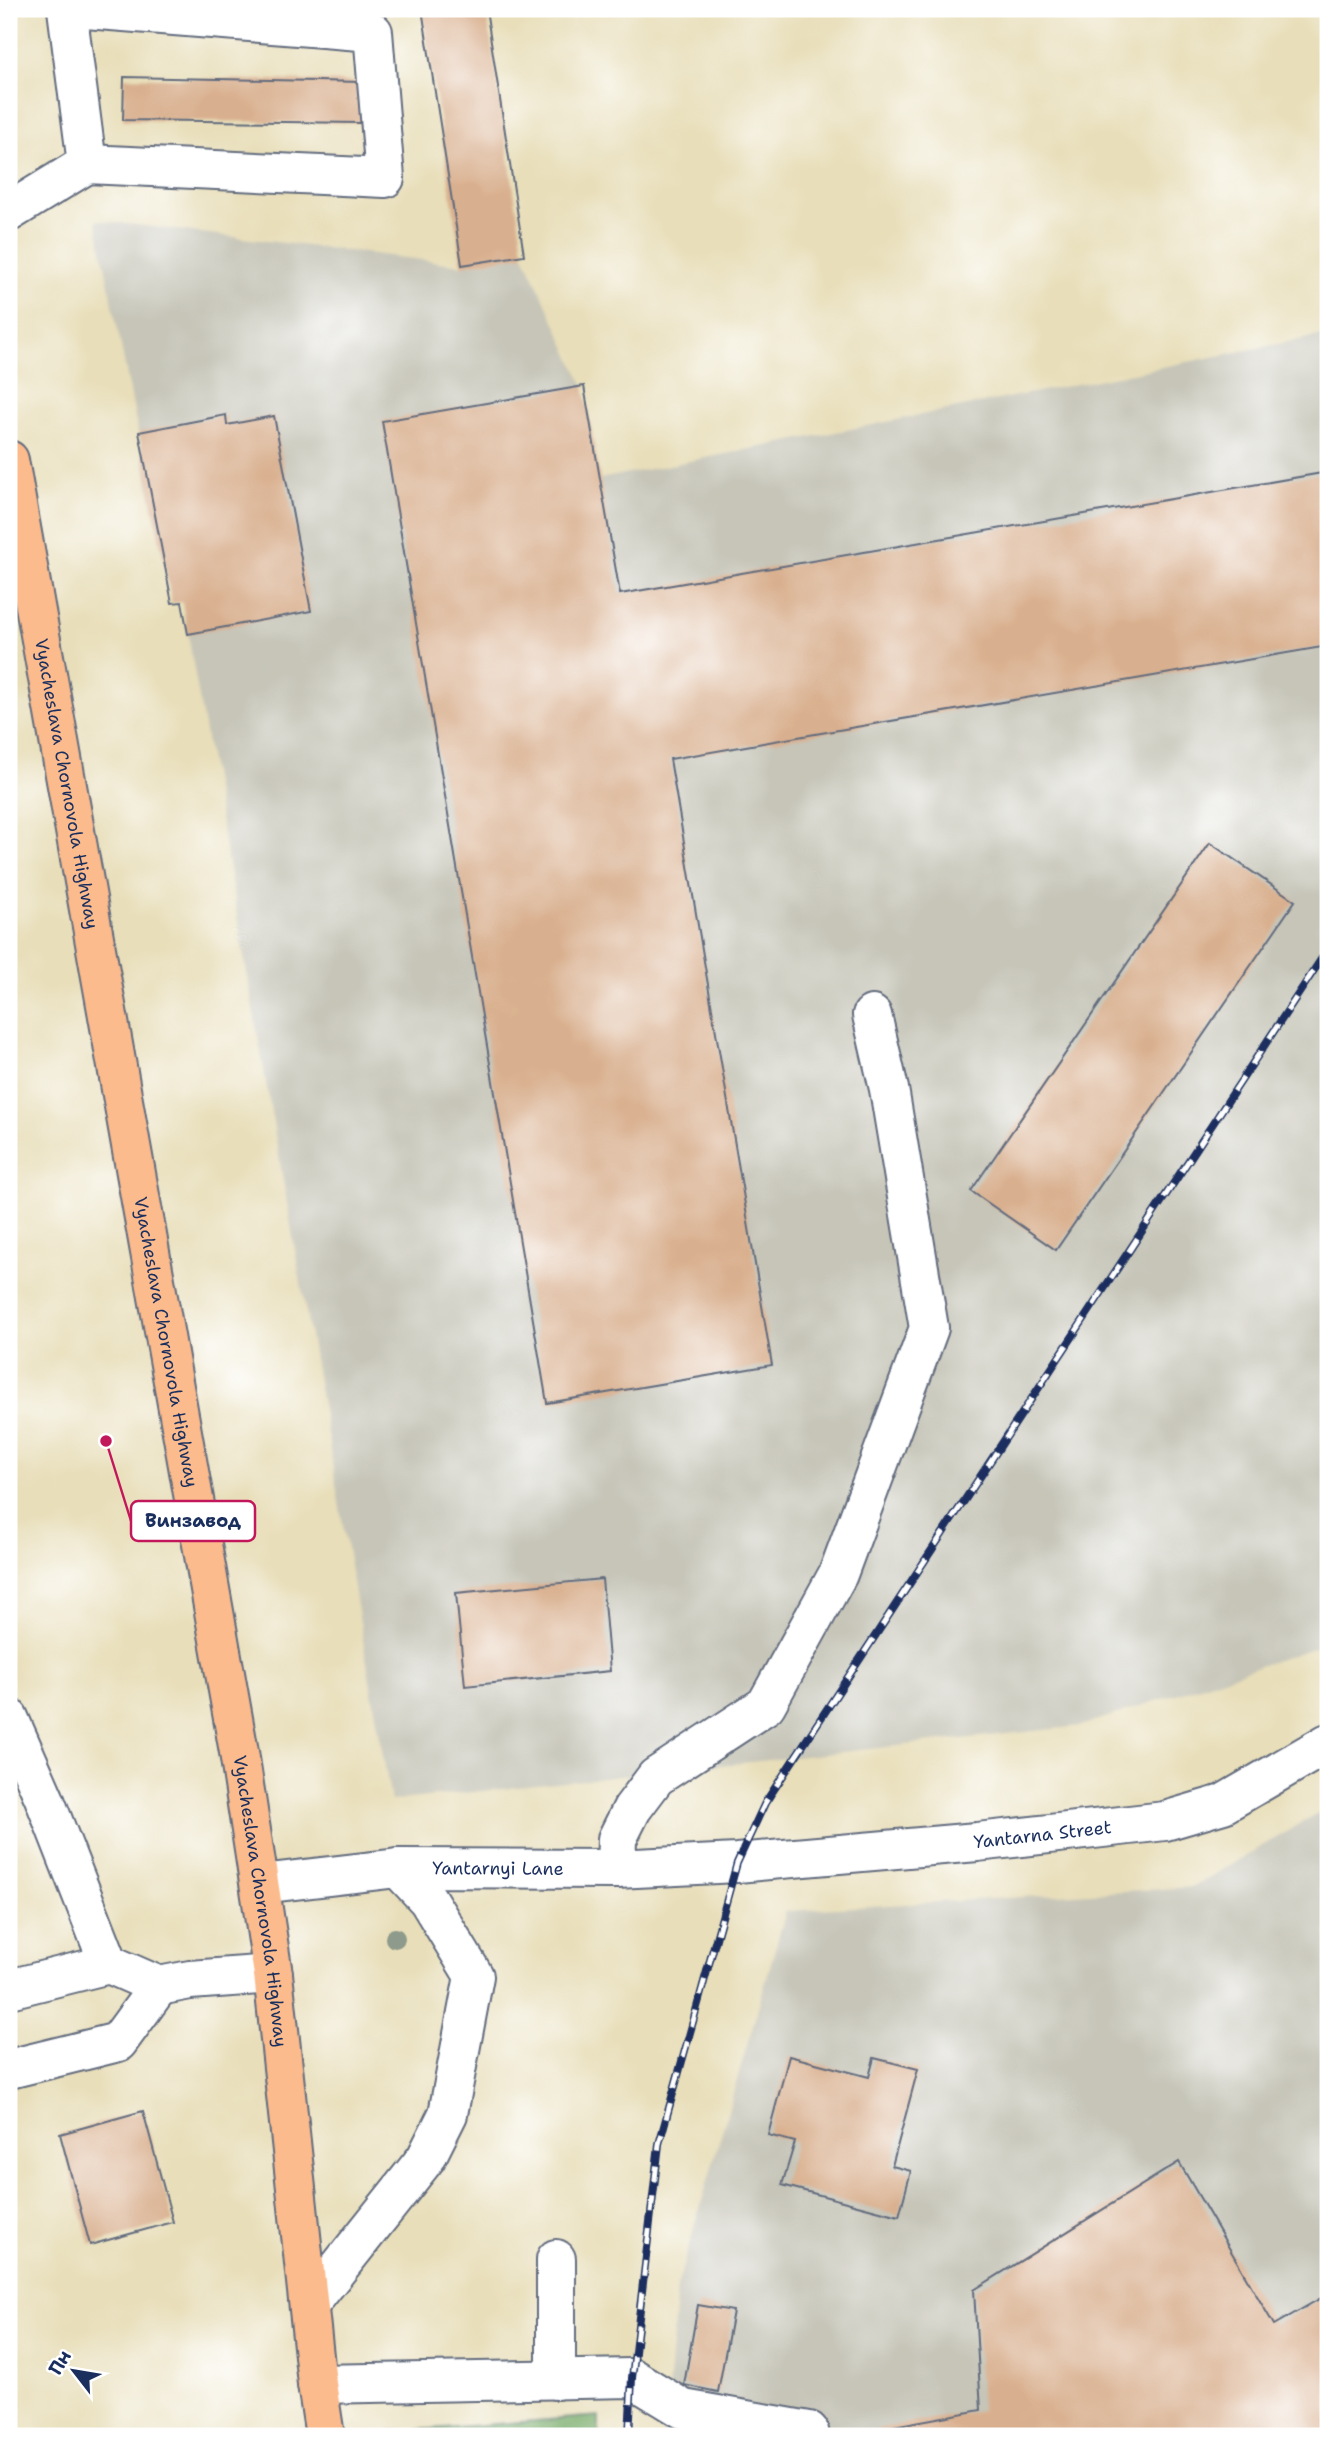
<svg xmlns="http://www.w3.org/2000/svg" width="1337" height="2445" viewBox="0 0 1337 2445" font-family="'Shantell Sans',sans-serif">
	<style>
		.industrial { fill: #c6c5b8 }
		.forest { fill: #74a865; stroke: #486c62; stroke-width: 2 }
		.building { fill: #d9b08f }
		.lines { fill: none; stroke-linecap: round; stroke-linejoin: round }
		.minor-casing { stroke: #636c7e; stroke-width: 42 }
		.major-casing { stroke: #636c7e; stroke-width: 42 }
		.minor { stroke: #fff; stroke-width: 38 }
		.major { stroke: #fbbb8d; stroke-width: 38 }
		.rail-casing { stroke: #1b2f5e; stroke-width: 8 }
		.rail { stroke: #fff; stroke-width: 5; stroke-dasharray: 16; stroke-linecap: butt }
		.tree { fill: #8e9a8b }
		.labels { text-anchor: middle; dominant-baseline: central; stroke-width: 6; stroke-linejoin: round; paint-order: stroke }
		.street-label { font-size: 18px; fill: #1b2f5e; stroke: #fff }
		.leader { fill: none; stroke: #c2185b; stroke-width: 2.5 }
		.callout-dot { fill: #c2185b; stroke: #fff; stroke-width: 2.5 }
		.callout { fill: #fff; stroke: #c2185b; stroke-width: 2.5 }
		.callout-label { font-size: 19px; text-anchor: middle; font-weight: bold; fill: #1b2f5e }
	</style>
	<rect width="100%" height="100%" fill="#fff"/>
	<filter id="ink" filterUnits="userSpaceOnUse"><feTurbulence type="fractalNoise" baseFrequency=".0143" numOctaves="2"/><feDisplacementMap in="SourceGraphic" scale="14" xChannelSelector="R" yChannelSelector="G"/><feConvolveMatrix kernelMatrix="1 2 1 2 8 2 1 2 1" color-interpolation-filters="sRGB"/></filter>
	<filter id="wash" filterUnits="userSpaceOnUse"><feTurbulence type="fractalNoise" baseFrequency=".00686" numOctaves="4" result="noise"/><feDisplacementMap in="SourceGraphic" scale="28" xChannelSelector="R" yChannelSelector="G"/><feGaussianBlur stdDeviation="1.57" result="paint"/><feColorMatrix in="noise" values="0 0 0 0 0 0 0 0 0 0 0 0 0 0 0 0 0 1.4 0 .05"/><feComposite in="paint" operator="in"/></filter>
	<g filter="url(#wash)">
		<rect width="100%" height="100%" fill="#e8deb9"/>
		<!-- industrial -->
		<g class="industrial">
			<path d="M 96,220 L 462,265 L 524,255 L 584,386 L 600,479 L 1328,334 L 1328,1643 L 1081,1726 L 391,1801 L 188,634 L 182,602 L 172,603 Z"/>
			<path d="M 1328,1807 L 1328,2436 L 664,2436 L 677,2287 L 786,1911 L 1193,1887 Z"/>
		</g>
		<!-- forest -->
		<path class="forest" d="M 599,2416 L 599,2436 L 392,2436 L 391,2432 Z"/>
		<g id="blocks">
			<!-- building -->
			<g class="building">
				<path d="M 422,9 L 486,9 L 524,255 L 462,265 Z"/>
				<path d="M 124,77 L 362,82 L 361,123 L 123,120 Z"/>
				<path d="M 584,386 L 620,594 L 1328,472 L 1328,646 L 670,759 L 772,1365 L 547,1403 L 382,421 Z"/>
				<path d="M 226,415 L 227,425 L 274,416 L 311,611 L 188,634 L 182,602 L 172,603 L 139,432 Z"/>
				<path d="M 1210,843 L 1295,901 L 1056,1250 L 971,1191 Z"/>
				<path d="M 602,1579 L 610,1671 L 465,1686 L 456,1593 Z"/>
				<path d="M 789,2056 L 869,2077 L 874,2058 L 918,2069 L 892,2166 L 911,2171 L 899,2216 L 782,2185 L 795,2142 L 768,2135 Z"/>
				<path d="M 143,2111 L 173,2222 L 90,2245 L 60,2134 Z"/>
				<path d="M 1179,2162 L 1274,2325 L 1328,2294 L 1328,2436 L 879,2436 L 877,2429 L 981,2410 L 974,2290 Z"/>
				<path d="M 698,2305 L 733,2311 L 718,2392 L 684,2385 Z"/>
			</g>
		</g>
	</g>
	<g filter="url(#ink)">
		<use href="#blocks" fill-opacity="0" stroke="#636c7e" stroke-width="2"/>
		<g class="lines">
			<defs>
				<g id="minor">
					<path d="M 86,9 L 373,32 L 385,178 L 87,164"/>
					<path d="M 9,212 L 87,164 L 67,9"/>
					<path d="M 9,1718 L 44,1798 L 109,1964"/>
					<path d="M 616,1869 L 617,1839 L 632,1809 L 656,1777 L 766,1705 L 838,1574 L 929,1328 L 889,1089 L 872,1015"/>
					<path id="s1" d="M 261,1884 L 398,1868 L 616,1869 L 737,1863 L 977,1842 L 1165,1821 L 1223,1804 L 1328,1743"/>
					<path d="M 9,1989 L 109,1964 L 159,1986 L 190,1980 L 273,1974"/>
					<path d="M 9,2069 L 118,2042 L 159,1986"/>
					<path d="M 556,2259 L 556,2380"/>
					<path d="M 309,2305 L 426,2158 L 448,2114 L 474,1976 L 428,1900 L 398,1868"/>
					<path d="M 317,2384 L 632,2378 L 683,2409 L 809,2431 L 810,2436"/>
				</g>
				<g id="major">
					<path id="s2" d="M 9,460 L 239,1752 L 273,1974 L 317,2384 L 325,2436"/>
				</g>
			</defs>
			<!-- minor casing -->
			<use href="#minor" class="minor-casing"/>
			<!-- major casing -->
			<use href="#major" class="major-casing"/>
			<!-- minor -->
			<use href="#minor" class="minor"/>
			<!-- major -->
			<use href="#major" class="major"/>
			<defs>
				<path id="rail" d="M 629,2436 L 632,2378 L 659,2144 L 737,1863 L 765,1803 L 1328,949"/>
			</defs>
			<!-- rail casing -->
			<use href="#rail" class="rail-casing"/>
			<!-- rail -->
			<use href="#rail" class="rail"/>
		</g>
		<!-- trees -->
		<circle class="tree" cx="395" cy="1938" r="10"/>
	</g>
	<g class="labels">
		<!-- street labels -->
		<g class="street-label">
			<text stroke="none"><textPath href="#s2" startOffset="329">Vyacheslava Chornovola Highway</textPath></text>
			<text stroke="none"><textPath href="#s2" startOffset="896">Vyacheslava Chornovola Highway</textPath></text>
			<text stroke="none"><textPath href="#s1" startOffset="784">Yantarna Street</textPath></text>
			<text stroke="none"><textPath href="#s1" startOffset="238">Yantarnyi Lane</textPath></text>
			<text stroke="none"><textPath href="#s2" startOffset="1463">Vyacheslava Chornovola Highway</textPath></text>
		</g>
	</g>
	<!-- callouts -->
	<path class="leader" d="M106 1441L131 1521"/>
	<circle class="callout-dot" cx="106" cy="1441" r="7"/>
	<rect class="callout" x="131" y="1501" width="124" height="40" rx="7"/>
	<g class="callout-label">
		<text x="193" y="1527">Винзавод</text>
	</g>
	<!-- margin -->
	<rect width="1337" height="2445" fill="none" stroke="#fff" stroke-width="35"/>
	<!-- north arrow -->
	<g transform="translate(74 2371) rotate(301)" stroke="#ffffff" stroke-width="5" paint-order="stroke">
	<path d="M0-5L12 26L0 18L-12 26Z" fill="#1b2f5e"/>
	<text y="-10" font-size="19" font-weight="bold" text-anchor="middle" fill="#1b2f5e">Пн</text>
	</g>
</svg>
